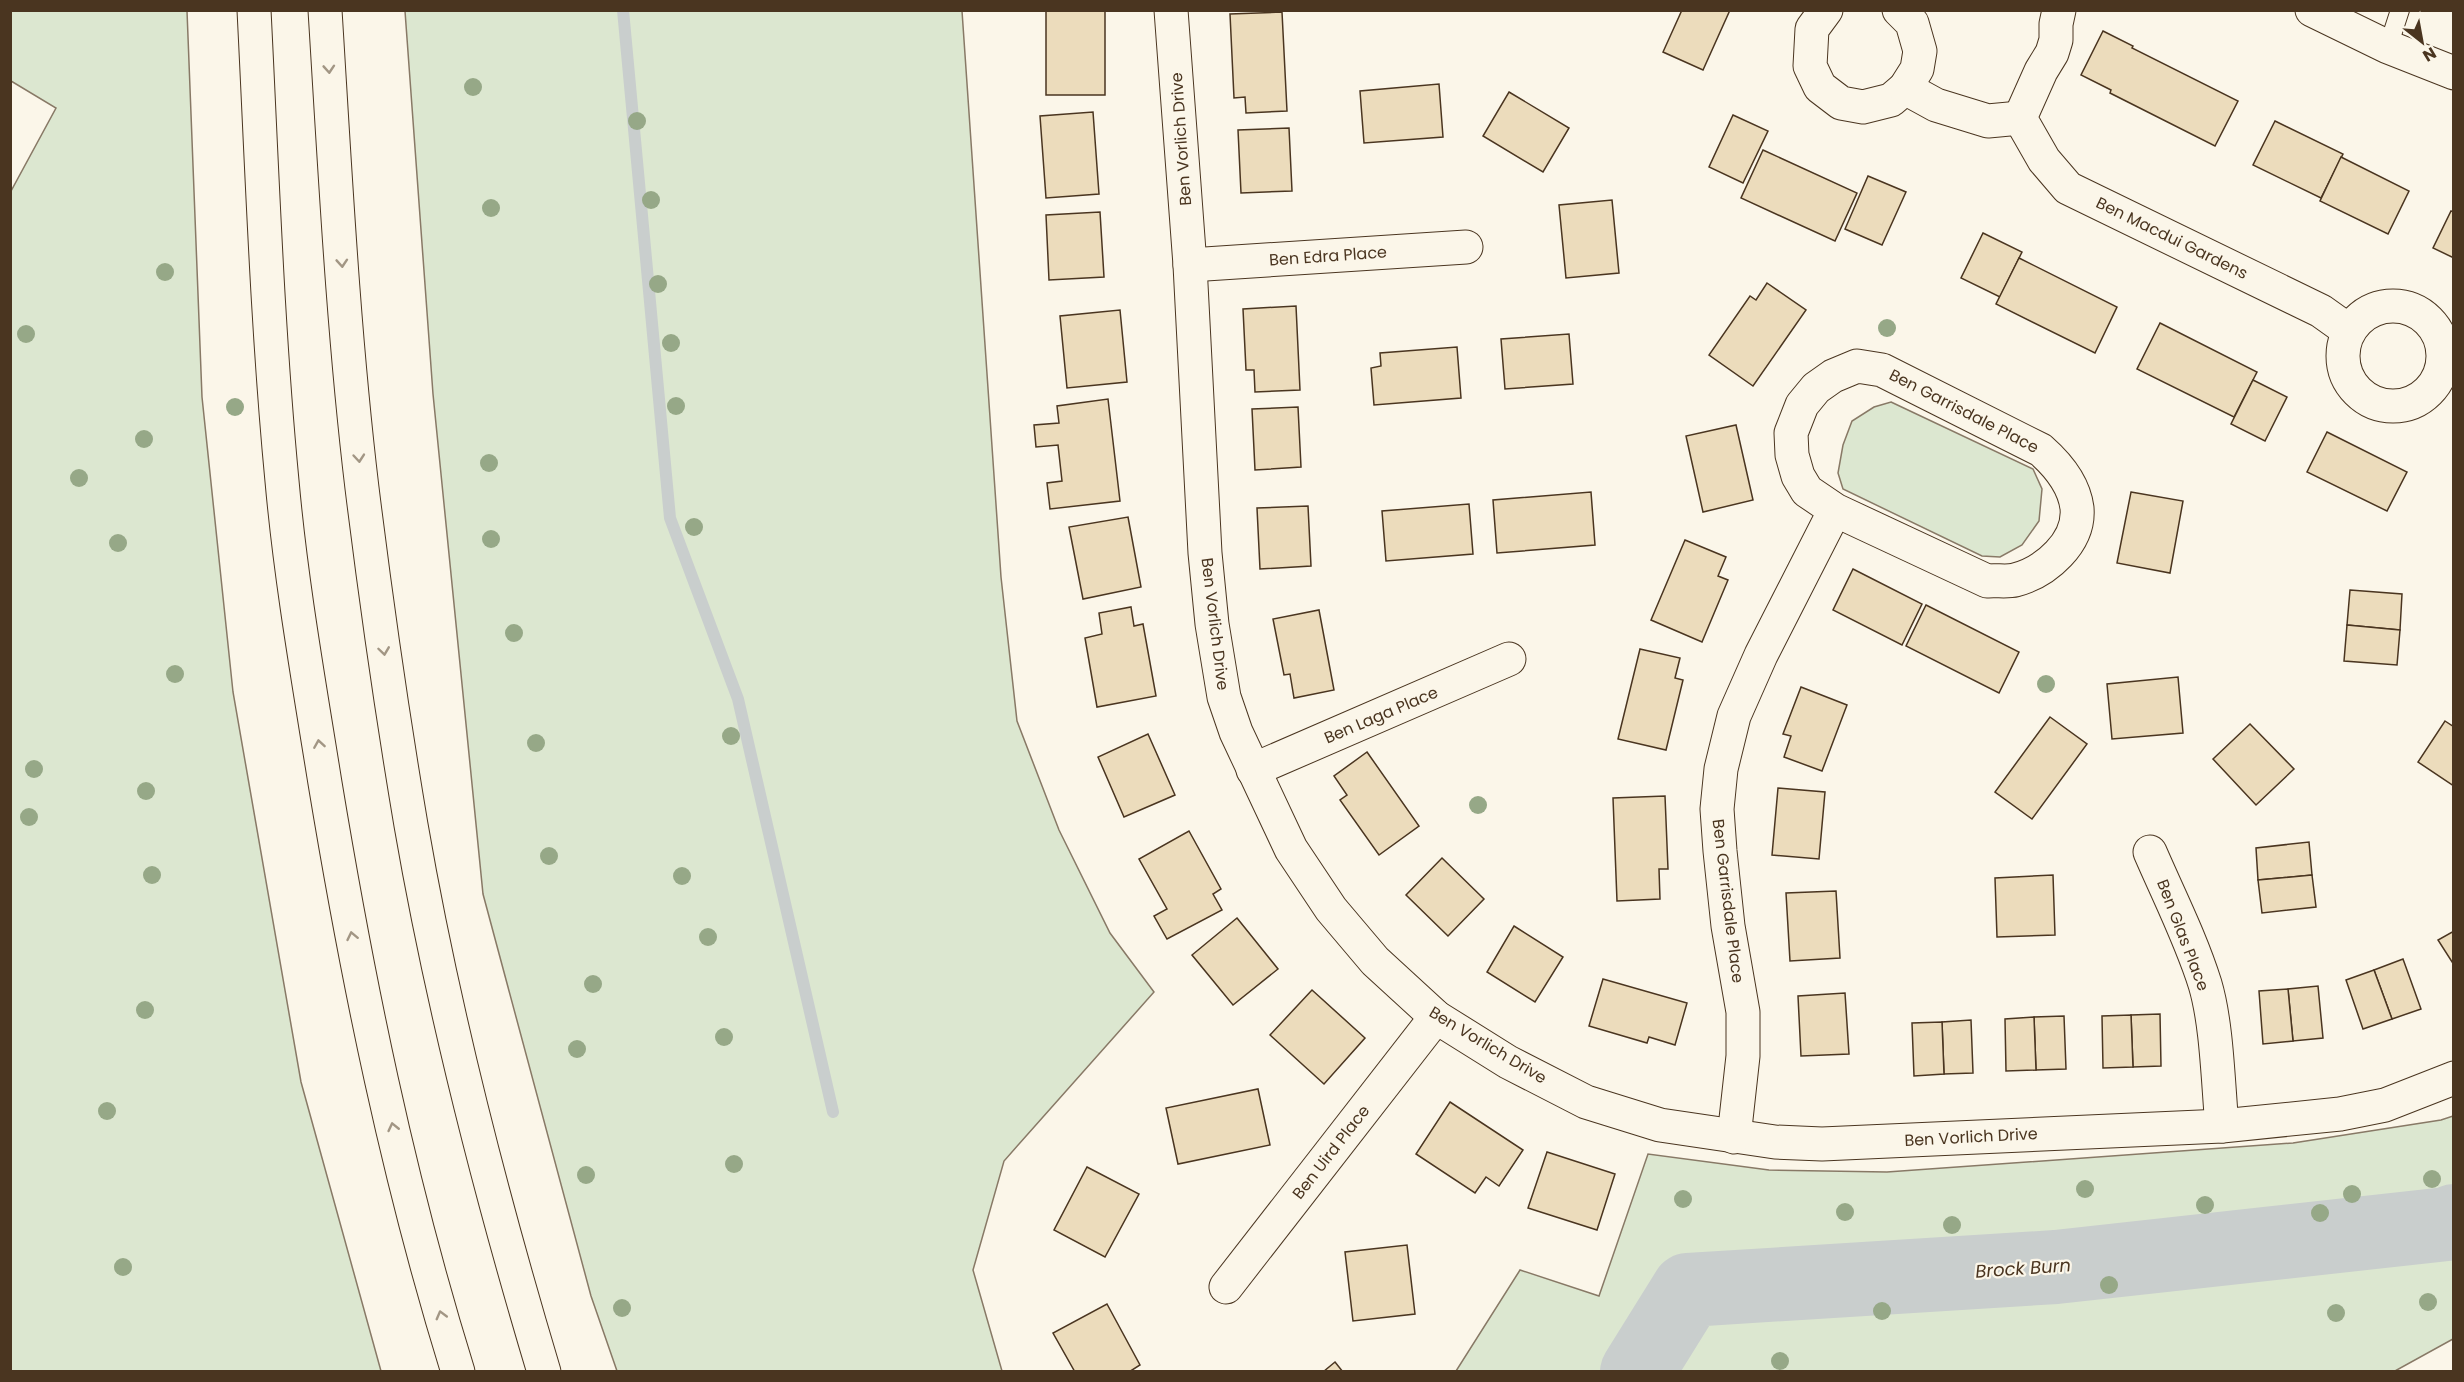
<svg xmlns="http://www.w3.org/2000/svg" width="2464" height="1382" viewBox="0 0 2464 1382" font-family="Poppins,sans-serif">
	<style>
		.green { fill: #dce7d0; stroke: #887966; stroke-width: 1.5 }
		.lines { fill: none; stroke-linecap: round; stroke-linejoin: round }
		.stream { stroke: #c9cecd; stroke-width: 12 }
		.river { stroke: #c9cecd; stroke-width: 74 }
		.building { fill: #ecdcbc; stroke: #4a3520; stroke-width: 1.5 }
		.service-casing { stroke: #4a3520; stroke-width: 20 }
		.minor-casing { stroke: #4a3520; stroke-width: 35 }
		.motorway-casing { stroke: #4a3520; stroke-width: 35 }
		.service { stroke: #fbf6e9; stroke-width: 18 }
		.minor { stroke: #fbf6e9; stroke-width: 33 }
		.motorway { stroke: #fbf6e9; stroke-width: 33 }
		.tree { fill: #96a887 }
		.oneway { stroke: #a29684 }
		.labels { text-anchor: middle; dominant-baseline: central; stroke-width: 4.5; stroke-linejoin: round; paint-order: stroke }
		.street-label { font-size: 16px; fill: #4a3520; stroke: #fbf6e9 }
		.water-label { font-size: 18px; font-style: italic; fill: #4a3520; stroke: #fbf6e9 }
	</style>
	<rect width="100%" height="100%" fill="#fbf6e9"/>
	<!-- green -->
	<g class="green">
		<path d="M 11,10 L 187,11 L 202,397 L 233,692 L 301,1082 L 381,1371 L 11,1371 L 10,193 L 56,108 L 11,81 Z"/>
		<path d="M 405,11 L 962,11 L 1001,577 L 1017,721 L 1059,830 L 1110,933 L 1154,992 L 1004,1161 L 973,1270 L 1002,1371 L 617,1371 L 591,1296 L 483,894 L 433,394 Z"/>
		<path d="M 1891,402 L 2033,469 L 2042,489 L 2039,521 L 2022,545 L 2000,557 L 1982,556 L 1843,489 L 1838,473 L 1843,445 L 1852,421 L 1874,407 Z"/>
		<path d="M 2453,1116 L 2453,1339 L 2395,1371 L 1456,1371 L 1520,1270 L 1599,1296 L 1648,1154 L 1769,1170 L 1887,1172 L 2293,1143 L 2441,1120 Z"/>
	</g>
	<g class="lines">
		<!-- stream -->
		<path class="stream" d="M 623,10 L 670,518 L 738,699 L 833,1112"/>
		<!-- river -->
		<path class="river" d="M 1637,1372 L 1688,1290 L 2056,1267 L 2447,1224 L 2454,1221"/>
	</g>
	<!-- building -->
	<g class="building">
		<rect x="1046" y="10" width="59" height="85"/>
		<path d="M 1682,10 L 1730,10 L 1703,70 L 1663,52 Z"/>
		<path d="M 1282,12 L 1287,111 L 1246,113 L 1245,97 L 1234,98 L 1230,14 Z"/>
		<path d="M 2103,31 L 2133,46 L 2132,48 L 2238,101 L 2215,146 L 2110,93 L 2111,90 L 2081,75 Z"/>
		<path d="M 1439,84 L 1443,137 L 1364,143 L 1360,91 Z"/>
		<path d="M 1509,92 L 1569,128 L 1543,172 L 1483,136 Z"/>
		<path d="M 1093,112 L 1099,194 L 1046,198 L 1040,116 Z"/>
		<path d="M 1733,115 L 1768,131 L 1743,183 L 1709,167 Z"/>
		<path d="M 2275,121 L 2343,154 L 2321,198 L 2253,165 Z"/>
		<path d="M 1289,128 L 1292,191 L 1241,193 L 1238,130 Z"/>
		<path d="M 1763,150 L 1857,193 L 1835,241 L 1741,198 Z"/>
		<path d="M 2341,157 L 2409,191 L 2388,234 L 2320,201 Z"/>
		<path d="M 1868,176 L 1906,192 L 1882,245 L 1845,229 Z"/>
		<path d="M 1612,200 L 1619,273 L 1566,278 L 1559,205 Z"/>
		<path d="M 2451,211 L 2454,212 L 2454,258 L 2433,248 Z"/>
		<path d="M 1100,212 L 1104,277 L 1049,280 L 1046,215 Z"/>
		<path d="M 1983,233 L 2022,252 L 2000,297 L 1961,278 Z"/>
		<path d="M 2019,258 L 2117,307 L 2095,353 L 1996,304 Z"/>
		<path d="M 1767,283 L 1806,310 L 1753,386 L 1709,355 L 1750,296 L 1756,300 Z"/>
		<path d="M 1296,306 L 1300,390 L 1255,392 L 1254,370 L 1246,370 L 1243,309 Z"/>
		<path d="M 1120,310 L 1127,382 L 1067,388 L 1060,316 Z"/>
		<path d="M 2160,323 L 2257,372 L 2234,417 L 2137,369 Z"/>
		<path d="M 1569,334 L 1573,384 L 1505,389 L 1501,339 Z"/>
		<path d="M 1457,347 L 1461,398 L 1374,405 L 1371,368 L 1381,366 L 1380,353 Z"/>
		<path d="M 2253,380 L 2287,397 L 2265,441 L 2231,424 Z"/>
		<path d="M 1108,399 L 1120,501 L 1050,509 L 1047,483 L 1062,481 L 1058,445 L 1036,447 L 1034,425 L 1059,423 L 1057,406 Z"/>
		<path d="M 1298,407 L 1301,467 L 1255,470 L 1252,409 Z"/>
		<path d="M 1736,425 L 1753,500 L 1703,512 L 1686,436 Z"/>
		<path d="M 2327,432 L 2407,472 L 2387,511 L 2307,472 Z"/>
		<path d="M 1591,492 L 1595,545 L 1497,553 L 1493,500 Z"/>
		<path d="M 2131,492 L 2183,501 L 2170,573 L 2117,563 Z"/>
		<path d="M 1469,504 L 1473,554 L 1386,561 L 1382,511 Z"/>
		<path d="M 1308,506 L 1311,566 L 1260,569 L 1257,508 Z"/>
		<path d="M 1128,517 L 1141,587 L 1083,599 L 1069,527 Z"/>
		<path d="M 1685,540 L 1726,557 L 1718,576 L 1728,580 L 1702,642 L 1651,620 Z"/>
		<path d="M 1853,569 L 1922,604 L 1902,645 L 1833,610 Z"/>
		<path d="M 2350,590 L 2402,594 L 2400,630 L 2347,625 Z"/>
		<path d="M 1926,605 L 2019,652 L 1999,693 L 1906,646 Z"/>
		<path d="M 1131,607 L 1134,626 L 1143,624 L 1156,696 L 1097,707 L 1085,638 L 1102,634 L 1099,613 Z"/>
		<path d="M 1319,610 L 1334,690 L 1294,698 L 1290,674 L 1284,675 L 1273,619 Z"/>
		<path d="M 2347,625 L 2400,630 L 2397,665 L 2344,661 Z"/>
		<path d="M 1640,649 L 1680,658 L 1675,678 L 1683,680 L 1666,750 L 1618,739 Z"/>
		<path d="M 2178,677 L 2183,733 L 2112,739 L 2107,684 Z"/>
		<path d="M 1801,687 L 1847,705 L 1822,771 L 1784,757 L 1791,736 L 1783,734 Z"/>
		<path d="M 2050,717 L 2087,744 L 2032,819 L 1995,792 Z"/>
		<path d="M 2445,721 L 2454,727 L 2454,786 L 2418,762 Z"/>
		<path d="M 2250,724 L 2294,769 L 2256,805 L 2213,759 Z"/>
		<path d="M 1148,734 L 1175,795 L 1124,817 L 1098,757 Z"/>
		<path d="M 1367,752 L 1419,826 L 1379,855 L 1340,800 L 1347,795 L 1334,776 Z"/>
		<path d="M 1778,788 L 1825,792 L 1819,859 L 1772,855 Z"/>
		<path d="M 1665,796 L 1668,869 L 1659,869 L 1660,899 L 1617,901 L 1613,798 Z"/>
		<path d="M 1189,831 L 1221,889 L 1213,894 L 1222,910 L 1167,939 L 1154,916 L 1167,909 L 1139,859 Z"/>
		<path d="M 2309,842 L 2312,875 L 2258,880 L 2256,848 Z"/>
		<path d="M 1442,858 L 1484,899 L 1448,936 L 1406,895 Z"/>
		<path d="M 2053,875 L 2055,935 L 1997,937 L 1995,878 Z"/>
		<path d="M 2312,875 L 2316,907 L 2262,913 L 2258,880 Z"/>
		<path d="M 1836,891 L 1840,958 L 1790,961 L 1786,893 Z"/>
		<path d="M 1237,918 L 1278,969 L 1233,1005 L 1192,955 Z"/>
		<path d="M 1514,926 L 1563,957 L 1535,1002 L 1487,972 Z"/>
		<path d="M 2454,931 L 2454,965 L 2438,940 Z"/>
		<path d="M 2403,959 L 2421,1009 L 2392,1019 L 2374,970 Z"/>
		<path d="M 2374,970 L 2392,1019 L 2363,1029 L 2346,980 Z"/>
		<path d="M 1603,979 L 1687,1003 L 1675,1045 L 1649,1037 L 1647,1043 L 1589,1026 Z"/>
		<path d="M 2318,986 L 2323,1038 L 2293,1041 L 2288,989 Z"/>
		<path d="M 2288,989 L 2293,1041 L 2263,1044 L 2259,991 Z"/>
		<path d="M 1312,990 L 1365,1038 L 1324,1084 L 1270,1035 Z"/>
		<path d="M 1845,993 L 1849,1054 L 1801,1056 L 1798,996 Z"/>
		<path d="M 2160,1014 L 2161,1066 L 2133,1067 L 2131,1015 Z"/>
		<path d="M 2131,1015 L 2133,1067 L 2103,1068 L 2102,1016 Z"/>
		<path d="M 2064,1016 L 2066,1069 L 2036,1070 L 2034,1017 Z"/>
		<path d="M 2034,1017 L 2036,1070 L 2006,1071 L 2005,1019 Z"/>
		<path d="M 1971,1020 L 1973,1073 L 1944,1074 L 1942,1022 Z"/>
		<path d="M 1942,1022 L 1944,1074 L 1914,1076 L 1912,1023 Z"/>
		<path d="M 1258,1089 L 1270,1145 L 1178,1164 L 1166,1108 Z"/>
		<path d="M 1450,1102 L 1523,1150 L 1499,1186 L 1486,1177 L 1475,1193 L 1416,1154 Z"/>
		<path d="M 1547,1152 L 1615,1174 L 1597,1230 L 1528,1208 Z"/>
		<path d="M 1087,1167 L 1139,1194 L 1105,1257 L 1054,1230 Z"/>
		<path d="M 1407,1245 L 1415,1314 L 1353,1321 L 1345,1252 Z"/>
		<path d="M 1107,1304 L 1140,1365 L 1129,1372 L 1075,1372 L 1053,1333 Z"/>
		<path d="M 1335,1362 L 1343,1372 L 1323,1372 Z"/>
	</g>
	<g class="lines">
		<defs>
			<path id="service" d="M 2388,47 L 2400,10"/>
			<g id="minor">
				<path d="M 1171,10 L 1190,265 L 1205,553 L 1212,624 L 1224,697 L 1236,732 L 1291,849 L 1331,909 L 1375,961 L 1436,1017 L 1508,1062 L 1586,1102 L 1660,1125 L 1775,1142 L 1822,1144 L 2222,1126 L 2340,1114 L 2385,1105 L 2454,1078"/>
				<path d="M 1826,10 L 1812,29 L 1810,66 L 1820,87 L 1841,103 L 1863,107 L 1891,100 L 1905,88 L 1917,69 L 1920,51 L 1912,23 L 1899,10"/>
				<path d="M 2059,10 L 2056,24 L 2056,40 L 2052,53 L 2041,71 L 2020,118 L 2044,160 L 2068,188 L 2321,311 L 2349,331"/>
				<path d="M 2312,10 L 2388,47 L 2454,73"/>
				<path d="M 1905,88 L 1936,105 L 1988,121 L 2020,118"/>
				<path d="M 1190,265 L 1466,247"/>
				<circle cx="2393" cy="356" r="50"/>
				<path d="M 1253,770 L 1509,659"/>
				<path d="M 2150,852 C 2169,896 2191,939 2205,984 C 2217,1024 2218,1083 2222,1126"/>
				<path d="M 1734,1137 L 1743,1056 L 1743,1012 L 1728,926 L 1720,851 L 1717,809 L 1721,769 L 1734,716 L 1761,655 L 1835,510 L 1807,491 L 1798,476 L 1792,455 L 1791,433 L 1802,405 L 1816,388 L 1833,376 L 1857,366 L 1882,370 L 2041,450 C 2058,465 2074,484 2077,508 C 2080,542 2046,572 2015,580 C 2007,582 1996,580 1987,581 L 1835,510"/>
				<path d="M 1226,1287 L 1436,1017"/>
			</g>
			<g id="motorway">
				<path d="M 254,10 C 262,167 267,325 282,481 C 291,582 309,683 325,783 C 358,982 398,1179 458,1372"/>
				<path d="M 325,10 C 335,170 343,330 362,488 C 376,601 392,713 411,825 C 443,1010 490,1192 544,1372"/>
			</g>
		</defs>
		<!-- service casing -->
		<use href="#service" class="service-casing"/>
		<!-- minor casing -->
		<use href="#minor" class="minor-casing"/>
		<!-- motorway casing -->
		<use href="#motorway" class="motorway-casing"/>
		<!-- service -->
		<use href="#service" class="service"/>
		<!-- minor -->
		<use href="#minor" class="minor"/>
		<!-- motorway -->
		<use href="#motorway" class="motorway"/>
	</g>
	<!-- trees -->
	<g class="tree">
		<circle cx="473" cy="87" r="9"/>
		<circle cx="637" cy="121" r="9"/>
		<circle cx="651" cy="200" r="9"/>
		<circle cx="491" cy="208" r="9"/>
		<circle cx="165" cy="272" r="9"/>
		<circle cx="658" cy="284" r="9"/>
		<circle cx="1887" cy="328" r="9"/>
		<circle cx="26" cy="334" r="9"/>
		<circle cx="671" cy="343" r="9"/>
		<circle cx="676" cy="406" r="9"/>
		<circle cx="235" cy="407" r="9"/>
		<circle cx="144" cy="439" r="9"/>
		<circle cx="489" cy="463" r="9"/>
		<circle cx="79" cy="478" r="9"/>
		<circle cx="694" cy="527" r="9"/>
		<circle cx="491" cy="539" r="9"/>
		<circle cx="118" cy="543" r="9"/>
		<circle cx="514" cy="633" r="9"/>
		<circle cx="175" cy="674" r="9"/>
		<circle cx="2046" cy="684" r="9"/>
		<circle cx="731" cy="736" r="9"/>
		<circle cx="536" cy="743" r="9"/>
		<circle cx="34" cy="769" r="9"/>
		<circle cx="146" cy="791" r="9"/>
		<circle cx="1478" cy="805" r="9"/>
		<circle cx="29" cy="817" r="9"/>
		<circle cx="549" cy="856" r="9"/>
		<circle cx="152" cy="875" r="9"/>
		<circle cx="682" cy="876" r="9"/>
		<circle cx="708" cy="937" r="9"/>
		<circle cx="593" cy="984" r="9"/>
		<circle cx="145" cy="1010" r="9"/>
		<circle cx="724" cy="1037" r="9"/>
		<circle cx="577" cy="1049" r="9"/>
		<circle cx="107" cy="1111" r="9"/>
		<circle cx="734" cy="1164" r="9"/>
		<circle cx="586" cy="1175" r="9"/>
		<circle cx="2432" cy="1179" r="9"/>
		<circle cx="2085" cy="1189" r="9"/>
		<circle cx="2352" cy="1194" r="9"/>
		<circle cx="1683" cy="1199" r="9"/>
		<circle cx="2205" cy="1205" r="9"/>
		<circle cx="1845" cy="1212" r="9"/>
		<circle cx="2320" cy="1213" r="9"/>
		<circle cx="1952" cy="1225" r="9"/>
		<circle cx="123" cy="1267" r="9"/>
		<circle cx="2109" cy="1285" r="9"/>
		<circle cx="2428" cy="1302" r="9"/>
		<circle cx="622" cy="1308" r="9"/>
		<circle cx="1882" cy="1311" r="9"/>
		<circle cx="2336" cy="1313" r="9"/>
		<circle cx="1780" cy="1361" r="9"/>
	</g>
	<!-- one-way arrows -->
	<defs><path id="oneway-chevron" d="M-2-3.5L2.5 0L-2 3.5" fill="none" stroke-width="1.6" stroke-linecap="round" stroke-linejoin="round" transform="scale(1.5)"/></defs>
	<g class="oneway">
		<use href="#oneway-chevron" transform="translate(329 69) rotate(86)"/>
		<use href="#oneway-chevron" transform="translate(342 263) rotate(86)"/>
		<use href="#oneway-chevron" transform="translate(359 458) rotate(85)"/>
		<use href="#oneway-chevron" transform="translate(384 651) rotate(82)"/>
		<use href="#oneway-chevron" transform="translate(319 744) rotate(-99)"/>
		<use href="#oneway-chevron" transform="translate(352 936) rotate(-102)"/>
		<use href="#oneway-chevron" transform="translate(393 1127) rotate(-103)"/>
		<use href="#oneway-chevron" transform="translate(441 1315) rotate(-105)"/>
	</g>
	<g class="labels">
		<!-- street labels -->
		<g class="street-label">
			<text transform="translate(1181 139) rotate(-94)">Ben Vorlich Drive</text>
			<text transform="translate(2172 238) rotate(26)">Ben Macdui Gardens</text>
			<text transform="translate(1328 256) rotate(-4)">Ben Edra Place</text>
			<text transform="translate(1964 411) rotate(27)">Ben Garrisdale Place</text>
			<text transform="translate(1215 624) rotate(83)">Ben Vorlich Drive</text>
			<text transform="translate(1381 715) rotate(-23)">Ben Laga Place</text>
			<text transform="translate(1728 901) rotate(83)">Ben Garrisdale Place</text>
			<text transform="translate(2183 935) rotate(69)">Ben Glas Place</text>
			<text transform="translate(1488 1045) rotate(31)">Ben Vorlich Drive</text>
			<text transform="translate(1971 1137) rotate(-3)">Ben Vorlich Drive</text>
			<text transform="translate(1331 1152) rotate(-52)">Ben Uird Place</text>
		</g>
		<!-- water labels -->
		<g class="water-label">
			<text transform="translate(2023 1268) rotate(-4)">Brock Burn</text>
		</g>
	</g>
	<!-- border -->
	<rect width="2464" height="1382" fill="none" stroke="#4a3520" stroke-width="24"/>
	<!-- north arrow -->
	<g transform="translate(2422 42) rotate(149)" stroke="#fbf6e9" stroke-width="4.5" paint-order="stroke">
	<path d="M0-4.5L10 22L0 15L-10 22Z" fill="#4a3520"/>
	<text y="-9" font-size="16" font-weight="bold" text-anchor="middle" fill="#4a3520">N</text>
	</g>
</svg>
